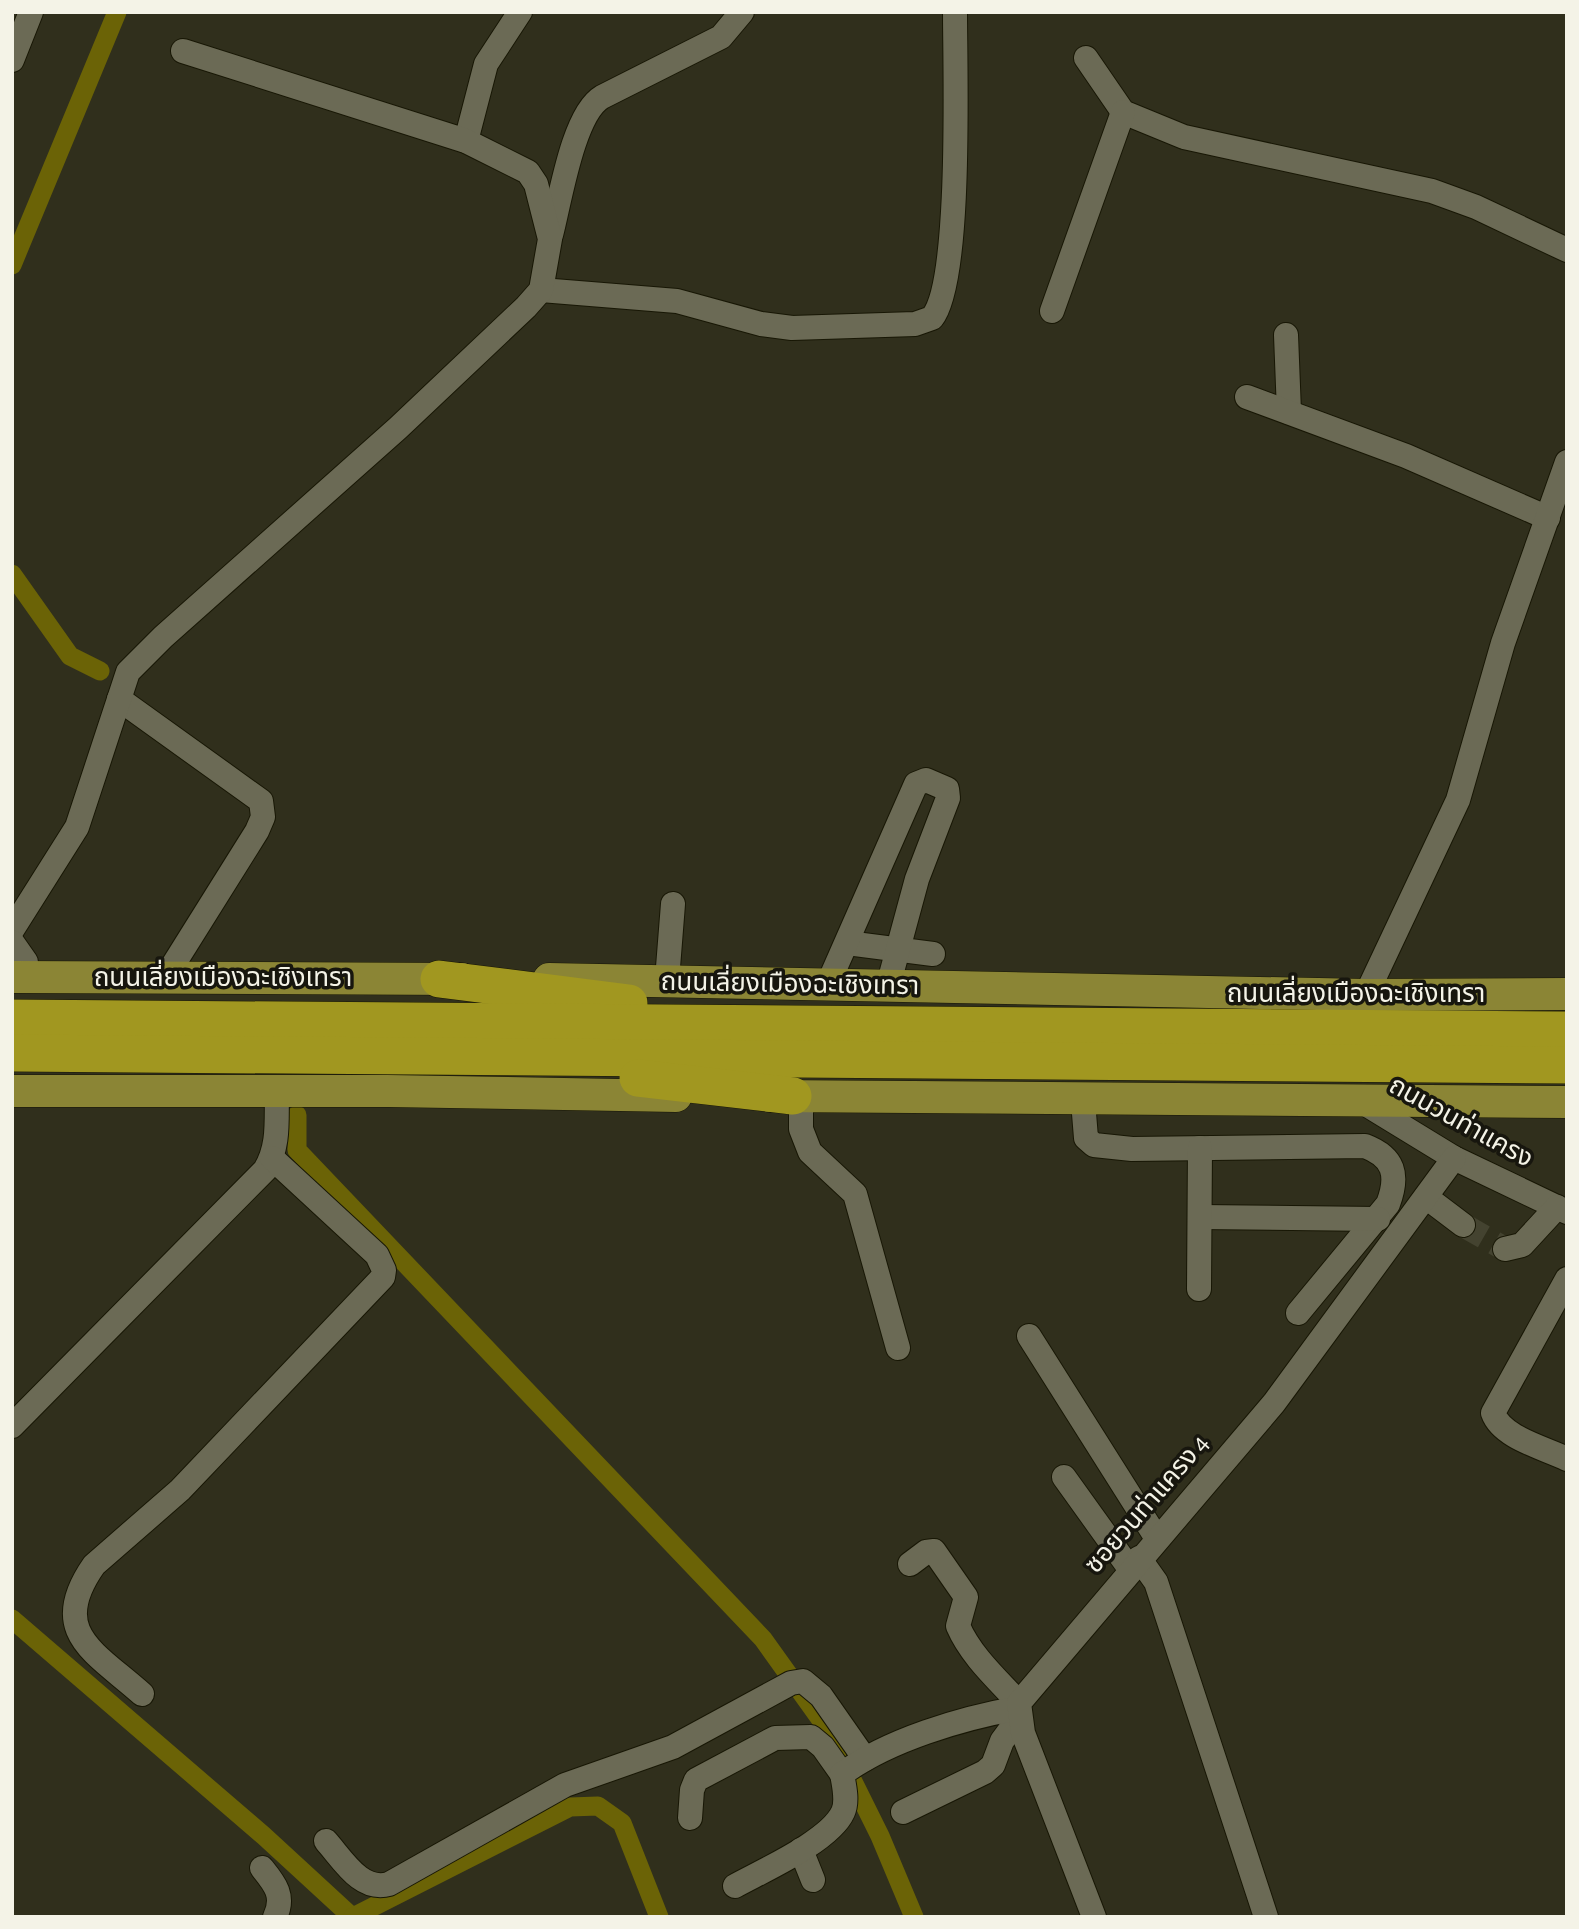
<svg xmlns="http://www.w3.org/2000/svg" width="1579" height="1929" viewBox="0 0 1579 1929" font-family="'Alegreya Sans','Noto Sans Thai',sans-serif">
	<style>
		.lines { fill: none; stroke-linecap: round; stroke-linejoin: round }
		.canal { stroke: #6b6306; stroke-width: 19 }
		.minor-tunnel { stroke: #444330; stroke-width: 24; stroke-dasharray: 24 12; stroke-linecap: butt }
		.minor-casing { stroke: #181705; stroke-width: 26 }
		.major-casing { stroke: #181705; stroke-width: 33 }
		.highway-casing { stroke: #181705; stroke-width: 38 }
		.minor { stroke: #6b6a55; stroke-width: 24 }
		.major { stroke: #8b8535; stroke-width: 32 }
		.highway { stroke: #a19720; stroke-width: 37 }
		.labels { text-anchor: middle; dominant-baseline: central; stroke-width: 7; stroke-linejoin: round; paint-order: stroke }
		.street-label { font-size: 26px; fill: #f4f3e7; stroke: #17160e }
	</style>
	<rect width="100%" height="100%" fill="#302f1c"/>
	<g class="lines">
		<!-- canal -->
		<g class="canal">
			<path d="M 12,265 L 117,12"/>
			<path d="M 12,574 L 70,656 L 100,671"/>
			<path d="M 297,1115 L 297,1150 L 763,1639 L 826,1727 L 880,1836 L 914,1917"/>
			<path d="M 12,1619 L 264,1836 L 352,1917"/>
			<path d="M 353,1917 L 570,1807 L 598,1806 L 622,1823 L 659,1917"/>
		</g>
		<!-- minor-tunnel -->
		<path class="minor-tunnel" d="M 1463,1225 L 1505,1249"/>
		<defs>
			<g id="minor">
				<path d="M 1086,58 L 1123,112 L 1184,137 L 1432,191 L 1476,207 L 1567,250"/>
				<path d="M 12,60 L 31,12"/>
				<path d="M 466,141 L 486,64 L 520,12"/>
				<path d="M 551,235 C 560,201 573,114 602,97 L 721,37 L 742,12"/>
				<path d="M 541,290 L 677,301 L 761,324 L 792,328 L 915,324 L 932,318 C 962,282 955,68 955,12"/>
				<path d="M 1052,311 L 1123,112"/>
				<path d="M 1286,335 L 1289,412"/>
				<path d="M 1247,397 L 1406,456 L 1548,518"/>
				<path d="M 119,699 L 261,801 L 263,817 L 257,831 L 165,978"/>
				<path d="M 12,930 L 77,827 L 128,672 L 163,637 L 398,428 L 526,307 L 541,290 L 550,239 L 536,184 L 528,172 L 466,141 L 183,51"/>
				<path d="M 12,942 L 26,962 L 26,977"/>
				<path d="M 847,943 L 933,954"/>
				<path d="M 667,980 L 673,904"/>
				<path d="M 828,984 L 916,784 L 926,780 L 947,789 L 948,798 L 917,879 L 888,986"/>
				<path d="M 1366,995 L 1458,800 L 1503,643 L 1567,462"/>
				<path d="M 801,1096 L 801,1129 L 810,1152 L 855,1194 L 898,1348"/>
				<path d="M 1083,1101 L 1086,1138 L 1094,1145 L 1132,1149 L 1365,1146 C 1394,1157 1399,1175 1388,1204 L 1298,1313"/>
				<path d="M 1364,1103 L 1454,1158 L 1567,1212"/>
				<path d="M 1426,1197 L 1463,1225"/>
				<path d="M 1200,1217 L 1378,1219"/>
				<path d="M 1505,1249 L 1522,1245 L 1557,1207"/>
				<path d="M 1567,1279 L 1493,1413 C 1502,1438 1545,1448 1567,1459"/>
				<path d="M 1199,1289 L 1200,1148"/>
				<path d="M 1029,1336 L 1156,1537"/>
				<path d="M 12,1426 L 265,1170 C 280,1145 276,1119 277,1091"/>
				<path d="M 1064,1477 L 1130,1569"/>
				<path d="M 1139,1558 L 1156,1582 L 1266,1917"/>
				<path d="M 910,1564 L 926,1552 L 934,1551 L 966,1597 L 958,1626 C 971,1656 997,1679 1019,1703"/>
				<path d="M 142,1694 C 95,1652 47,1632 94,1565 L 180,1490 L 383,1277 L 384,1270 L 377,1255 L 272,1158"/>
				<path d="M 903,1812 L 985,1772 L 993,1765 L 1002,1741 L 1019,1718"/>
				<path d="M 690,1818 L 692,1790 L 696,1780 L 775,1738 L 811,1737 L 823,1747 L 842,1774"/>
				<path d="M 326,1841 C 343,1860 361,1892 389,1884 L 565,1785 L 673,1747 L 791,1683 L 803,1681 L 821,1696 L 865,1759"/>
				<path d="M 801,1850 L 813,1880"/>
				<path d="M 262,1868 C 275,1884 285,1896 275,1917"/>
				<path d="M 735,1886 C 762,1871 830,1841 843,1812 C 848,1801 844,1785 842,1774 C 888,1740 962,1718 1019,1708"/>
				<path d="M 1094,1917 L 1023,1733 L 1019,1703 L 1274,1403 L 1454,1158"/>
			</g>
			<g id="major">
				<path d="M 12,977 L 462,979"/>
				<path d="M 549,979 L 1366,995 L 1567,994"/>
				<path d="M 12,1091 L 388,1091 L 676,1096"/>
				<path d="M 770,1096 L 1567,1102"/>
			</g>
			<g id="highway">
				<path d="M 439,979 L 629,1003"/>
				<path d="M 12,1018 L 1567,1030"/>
				<path d="M 12,1053 L 1567,1065"/>
				<path d="M 638,1078 L 793,1096"/>
			</g>
		</defs>
		<!-- minor casing -->
		<use href="#minor" class="minor-casing"/>
		<!-- major casing -->
		<use href="#major" class="major-casing"/>
		<!-- highway casing -->
		<use href="#highway" class="highway-casing"/>
		<!-- minor -->
		<use href="#minor" class="minor"/>
		<!-- major -->
		<use href="#major" class="major"/>
		<!-- highway -->
		<use href="#highway" class="highway"/>
	</g>
	<g class="labels">
		<!-- street labels -->
		<g class="street-label">
			<text x="223" y="978">ถนนเลี่ยงเมืองฉะเชิงเทรา</text>
			<text transform="translate(790 984) rotate(1)">ถนนเลี่ยงเมืองฉะเชิงเทรา</text>
			<text x="1356" y="994">ถนนเลี่ยงเมืองฉะเชิงเทรา</text>
			<text transform="translate(1461 1122) rotate(29)">ถนนวนท่าแครง</text>
			<text transform="translate(1147 1504) rotate(-49)">ซอยวนท่าแครง 4</text>
		</g>
	</g>
	<!-- border -->
	<rect width="1579" height="1929" fill="none" stroke="#f4f3e7" stroke-width="28"/>
</svg>
